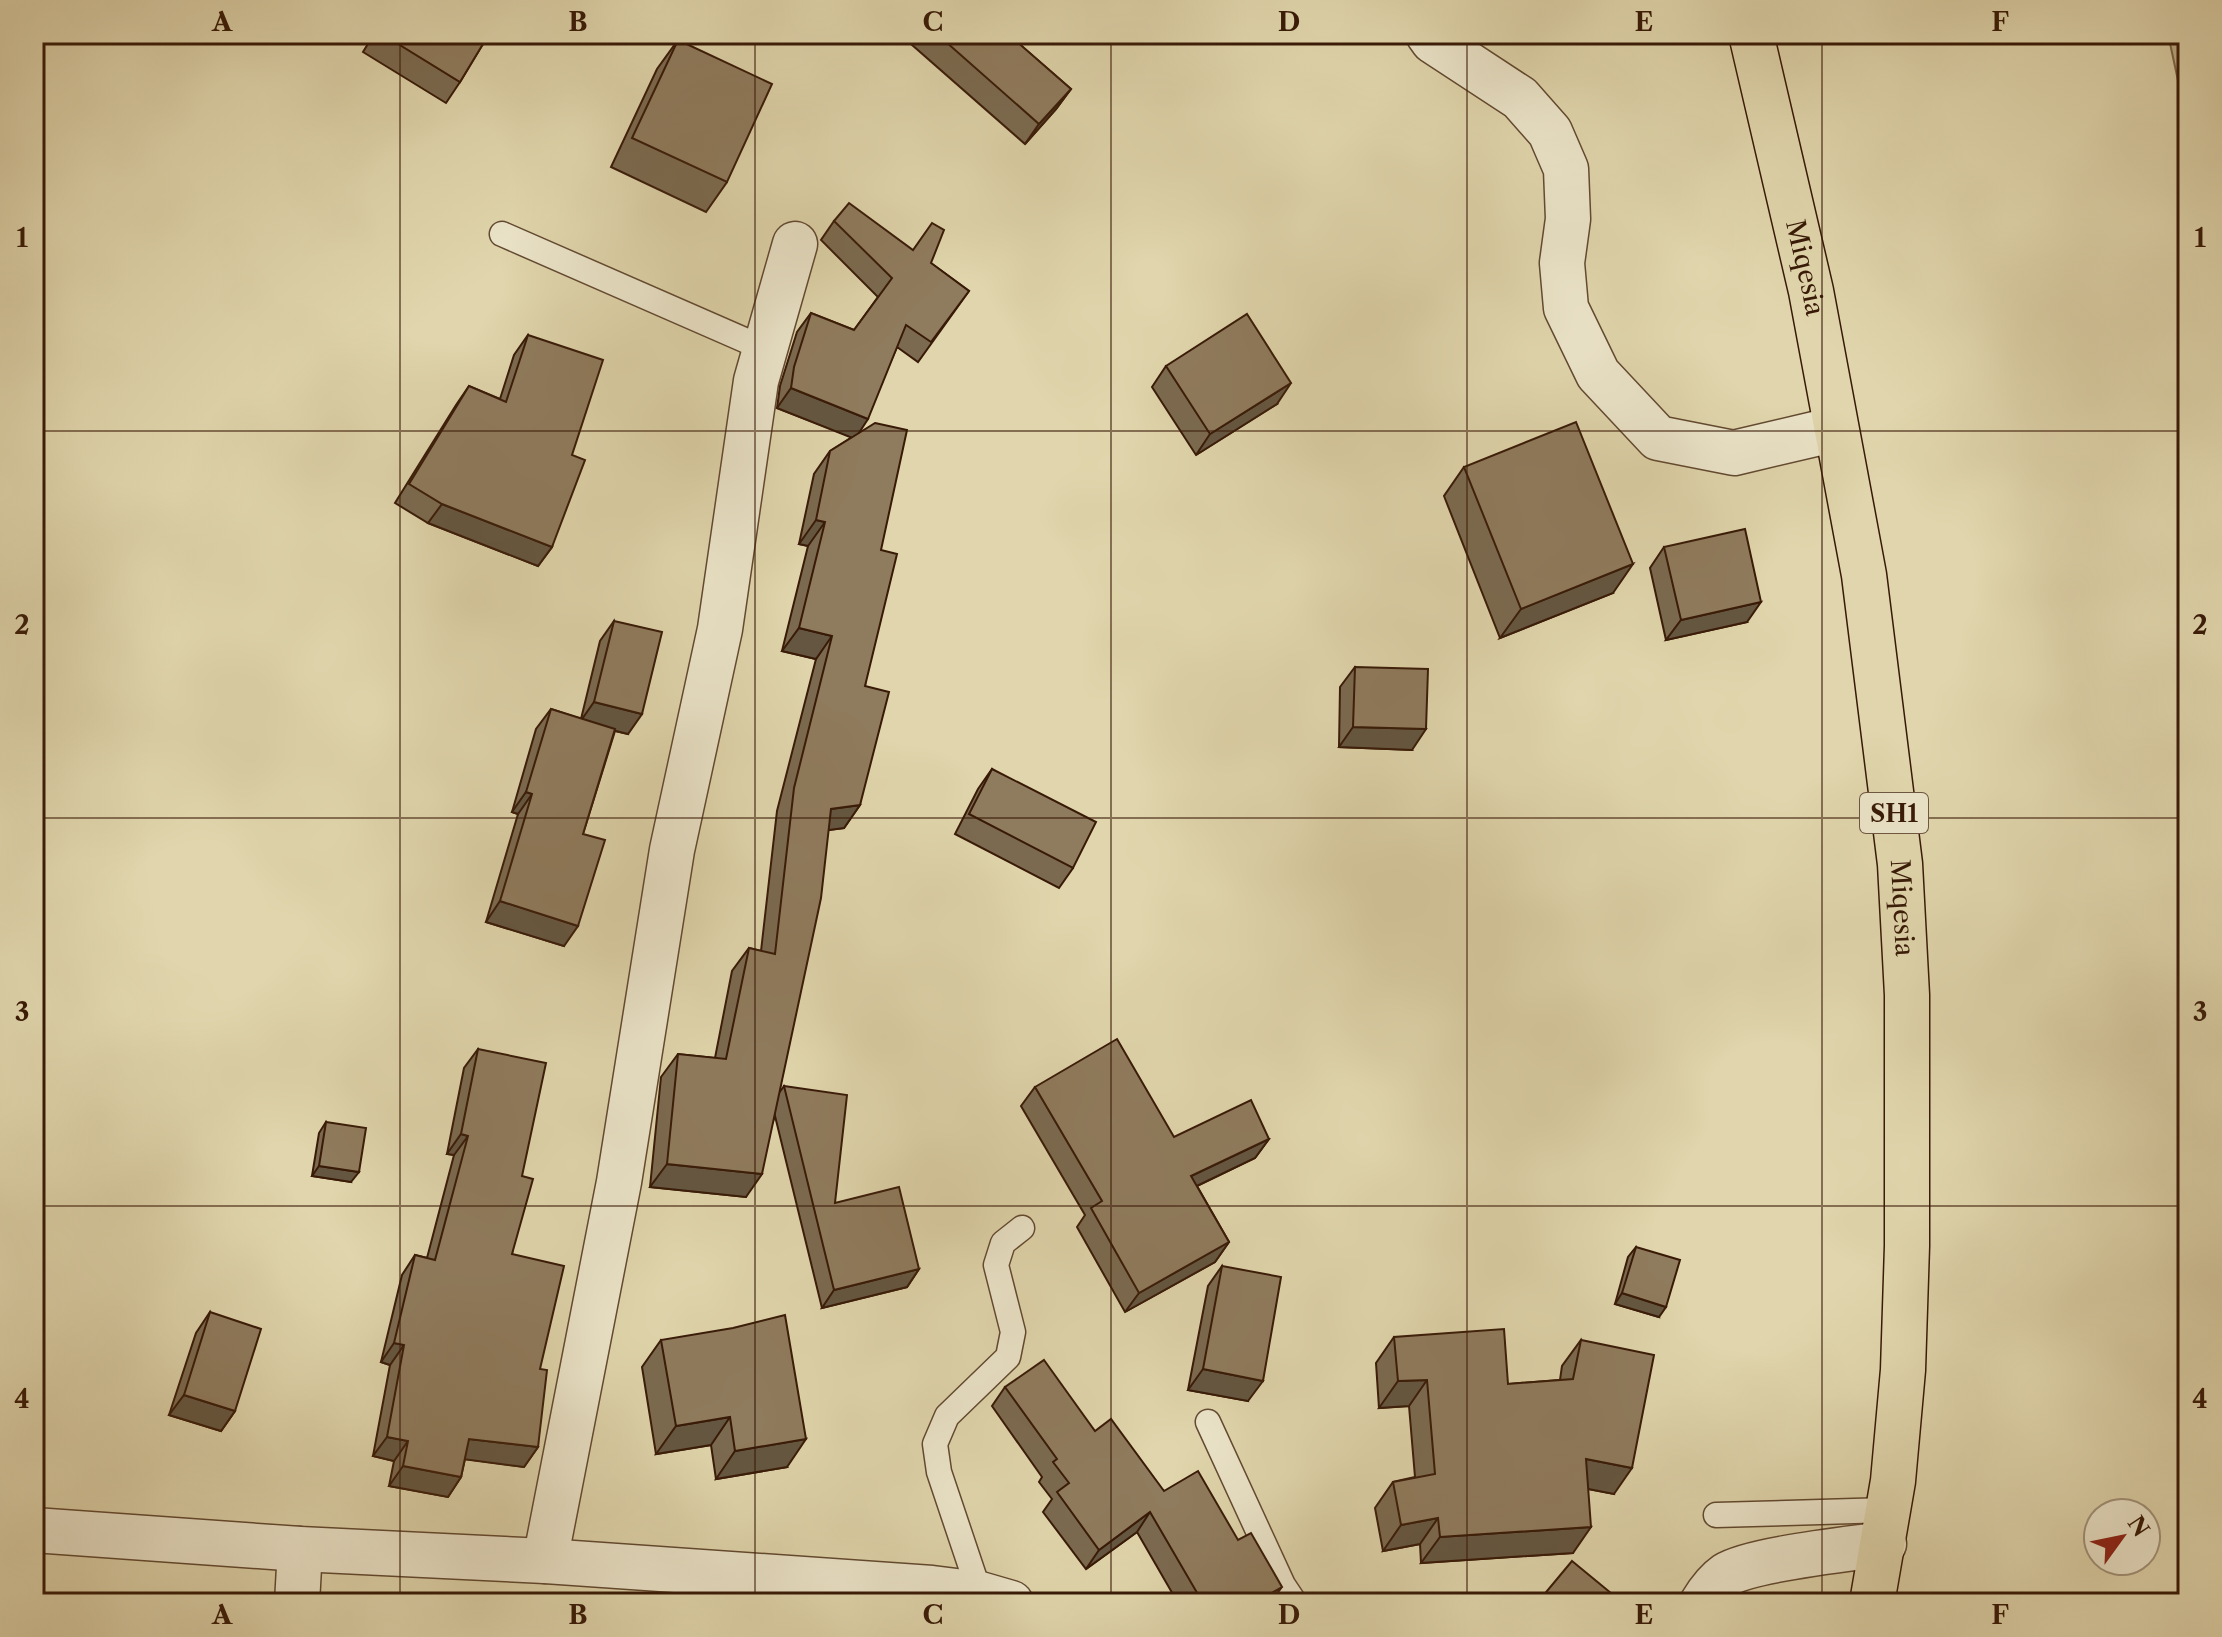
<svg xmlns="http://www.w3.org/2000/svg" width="2222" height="1637" viewBox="0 0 2222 1637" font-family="'Libre Caslon Text',serif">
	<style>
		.green { fill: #c3b590; stroke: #7e684c; stroke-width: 2 }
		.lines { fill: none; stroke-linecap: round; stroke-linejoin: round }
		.lane-casing { stroke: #624930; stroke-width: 27 }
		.street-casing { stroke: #624930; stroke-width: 47 }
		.primary-casing { stroke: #381a07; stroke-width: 47 }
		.lane { stroke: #ebe4c9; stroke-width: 24 }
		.street { stroke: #ebe4c9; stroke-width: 44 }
		.primary { stroke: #e0d5ac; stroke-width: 44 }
		.wall { fill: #7b6a50; stroke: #381a07; stroke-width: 2 }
		.shaded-wall { fill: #645641; stroke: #381a07; stroke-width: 2 }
		.building { fill: #8f7b5d; stroke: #381a07; stroke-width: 2 }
		.grid { fill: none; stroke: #381a07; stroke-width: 2; stroke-opacity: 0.55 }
		.labels { text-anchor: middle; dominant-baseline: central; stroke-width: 8; stroke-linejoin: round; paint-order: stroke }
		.shield { fill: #ebe4c9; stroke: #6e5741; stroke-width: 2 }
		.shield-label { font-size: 24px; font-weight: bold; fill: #381a07 }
		.street-label { font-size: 26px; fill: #381a07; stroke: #ebe4c9 }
		.neatline { fill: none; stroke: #381a07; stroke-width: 3 }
		.grid-label { font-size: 26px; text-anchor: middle; font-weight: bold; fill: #381a07 }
	</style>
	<rect width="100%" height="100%" fill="#e0d5ac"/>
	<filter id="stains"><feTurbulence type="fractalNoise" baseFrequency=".0025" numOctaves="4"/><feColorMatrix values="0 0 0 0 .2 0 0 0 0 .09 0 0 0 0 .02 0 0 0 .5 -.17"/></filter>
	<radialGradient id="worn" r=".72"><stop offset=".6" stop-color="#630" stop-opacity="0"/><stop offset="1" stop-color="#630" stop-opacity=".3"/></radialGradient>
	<!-- green -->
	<path class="green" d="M 2168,34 L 2188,34 L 2188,127 Z"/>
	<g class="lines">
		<defs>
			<g id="lane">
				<path d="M 502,234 L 765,349"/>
				<path d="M 1208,1422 L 1283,1585 L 1295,1603"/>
				<path d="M 1716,1515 L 1888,1510"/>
				<path d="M 980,1594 L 939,1472 L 935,1444 L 947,1416 L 1008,1357 L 1013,1332 L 996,1265 L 1003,1243 L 1022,1228"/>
			</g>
			<g id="street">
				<path d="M 1428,34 L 1433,41 L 1520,98 L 1550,132 L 1566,169 L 1568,219 L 1562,263 L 1566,308 L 1598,374 L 1658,438 L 1734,453 L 1836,429"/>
				<path d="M 34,1530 L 300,1549 L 545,1561 L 932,1588 L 980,1594 L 1011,1603"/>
				<path d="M 545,1561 L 619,1182 L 672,850 L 720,629 L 756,381 L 795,244"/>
				<path d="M 297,1603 L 300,1549"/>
				<path d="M 1702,1603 C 1708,1593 1716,1582 1726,1575 C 1751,1559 1850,1549 1884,1544"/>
			</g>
			<g id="primary">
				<path id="s1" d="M 1751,34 L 1811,291 L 1864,575 L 1900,864 L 1907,995 L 1907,1246 L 1903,1370 L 1893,1481 L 1872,1603"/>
			</g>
		</defs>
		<!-- lane casing -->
		<use href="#lane" class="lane-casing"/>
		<!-- street casing -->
		<use href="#street" class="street-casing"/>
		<!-- primary casing -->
		<use href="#primary" class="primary-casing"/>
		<!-- lane -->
		<use href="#lane" class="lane"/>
		<!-- street -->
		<use href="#street" class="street"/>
		<!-- primary -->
		<use href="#primary" class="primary"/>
	</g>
	<!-- wall -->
	<g class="wall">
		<path d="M 374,34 L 489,34 L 460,82 L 446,103 L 363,52 Z"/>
		<path d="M 918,34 L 1008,34 L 1071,89 L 1056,109 L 1025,144 L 911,44 Z"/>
		<path d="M 678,40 L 727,182 L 706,212 L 611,167 L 657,69 Z"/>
		<path d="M 834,221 L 931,263 L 969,291 L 918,362 L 897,347 L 859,433 L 881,550 L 865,686 L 860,805 L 844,828 L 828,830 L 779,1093 L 784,1086 L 835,1203 L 919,1269 L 907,1287 L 822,1308 L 775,1116 L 746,1197 L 650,1187 L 661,1077 L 678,1054 L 715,1058 L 732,971 L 749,948 L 761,951 L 777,811 L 816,659 L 782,651 L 808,546 L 799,544 L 814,474 L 830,451 L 852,437 L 777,408 L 780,386 L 797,332 L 811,313 L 854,330 L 878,297 L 821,240 Z"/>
		<path d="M 528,335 L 572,455 L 552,547 L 538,566 L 428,523 L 395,503 L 456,405 L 469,386 L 500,399 L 514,355 Z"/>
		<path d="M 1166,366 L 1277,404 L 1196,455 L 1152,387 Z"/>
		<path d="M 1464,467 L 1613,593 L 1500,638 L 1444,496 Z"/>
		<path d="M 1664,547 L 1747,622 L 1666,640 L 1650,568 Z"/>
		<path d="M 614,621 L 628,734 L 615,731 L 583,834 L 564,946 L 486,922 L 518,814 L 512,812 L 536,729 L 551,709 L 581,719 L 600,641 Z"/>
		<path d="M 1355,667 L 1412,750 L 1339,747 L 1340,687 Z"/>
		<path d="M 992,769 L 1073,868 L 1059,888 L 955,834 L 978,789 Z"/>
		<path d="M 478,1049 L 522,1176 L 512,1254 L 540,1369 L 538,1447 L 524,1467 L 465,1459 L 461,1477 L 448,1497 L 389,1486 L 394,1461 L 373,1456 L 390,1365 L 381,1362 L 402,1275 L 415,1255 L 427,1258 L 454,1155 L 447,1154 L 464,1068 Z"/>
		<path d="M 1035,1087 L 1174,1137 L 1269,1139 L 1255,1158 L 1197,1186 L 1229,1242 L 1215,1262 L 1125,1312 L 1077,1227 L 1085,1215 L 1021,1106 Z"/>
		<path d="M 326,1122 L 351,1182 L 312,1176 L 319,1133 Z"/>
		<path d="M 1636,1247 L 1659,1317 L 1615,1304 L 1628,1257 Z"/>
		<path d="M 1222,1266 L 1248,1401 L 1188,1390 L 1208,1286 Z"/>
		<path d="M 210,1312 L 235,1411 L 221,1431 L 169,1415 L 196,1333 Z"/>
		<path d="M 1394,1337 L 1508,1384 L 1560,1380 L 1562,1366 L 1581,1340 L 1614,1494 L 1588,1489 L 1573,1553 L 1421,1563 L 1420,1544 L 1383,1551 L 1375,1508 L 1393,1482 L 1415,1477 L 1409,1406 L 1379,1408 L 1376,1363 Z"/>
		<path d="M 661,1340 L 787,1467 L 716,1479 L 711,1445 L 656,1454 L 642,1367 Z"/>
		<path d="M 1005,1387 L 1095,1431 L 1164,1491 L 1270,1603 L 1178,1603 L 1137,1532 L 1086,1569 L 1043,1512 L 1052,1499 L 1039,1482 L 1042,1477 L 992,1406 Z"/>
	</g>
	<!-- shaded-wall -->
	<g class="shaded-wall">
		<path d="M 1071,89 L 1056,109 L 1025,144 L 1039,124 Z"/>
		<path d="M 1291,383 L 1277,404 L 1196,455 L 1210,434 Z"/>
		<path d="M 791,388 L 868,419 L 855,439 L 777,408 Z"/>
		<path d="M 442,504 L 552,547 L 538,566 L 428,523 Z"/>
		<path d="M 816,520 L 825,522 L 808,546 L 799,544 Z"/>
		<path d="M 1633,564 L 1613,593 L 1500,638 L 1521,609 Z"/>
		<path d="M 1761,602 L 1747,622 L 1666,640 L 1681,620 Z"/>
		<path d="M 799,628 L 832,636 L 816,659 L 782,651 Z"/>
		<path d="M 594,702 L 642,714 L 628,734 L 580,722 Z"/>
		<path d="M 1353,727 L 1426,729 L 1412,750 L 1339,747 Z"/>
		<path d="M 526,792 L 532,794 L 518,814 L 512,812 Z"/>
		<path d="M 860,805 L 844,828 L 814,832 L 831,809 Z"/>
		<path d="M 500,901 L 578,926 L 564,946 L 486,922 Z"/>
		<path d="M 461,1134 L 468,1136 L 454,1155 L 447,1154 Z"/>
		<path d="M 1269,1139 L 1255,1158 L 1178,1195 L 1191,1176 Z"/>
		<path d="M 667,1164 L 762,1174 L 746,1197 L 650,1187 Z"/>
		<path d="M 319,1166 L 359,1172 L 351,1182 L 312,1176 Z"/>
		<path d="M 1229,1242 L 1215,1262 L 1125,1312 L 1139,1293 Z"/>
		<path d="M 919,1269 L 907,1287 L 822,1308 L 834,1290 Z"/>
		<path d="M 1622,1293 L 1666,1307 L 1659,1317 L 1615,1304 Z"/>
		<path d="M 394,1343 L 404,1345 L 390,1365 L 381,1362 Z"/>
		<path d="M 1203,1369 L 1263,1381 L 1248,1401 L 1188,1390 Z"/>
		<path d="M 1427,1380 L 1409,1406 L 1379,1408 L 1398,1381 Z"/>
		<path d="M 184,1395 L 235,1411 L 221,1431 L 169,1415 Z"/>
		<path d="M 730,1417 L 711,1445 L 656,1454 L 676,1426 Z"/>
		<path d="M 387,1437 L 408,1441 L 394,1461 L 373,1456 Z"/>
		<path d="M 469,1439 L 538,1447 L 524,1467 L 455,1458 Z"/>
		<path d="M 806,1439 L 787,1467 L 716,1479 L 735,1451 Z"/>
		<path d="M 1586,1459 L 1632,1468 L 1614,1494 L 1568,1485 Z"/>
		<path d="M 403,1466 L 461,1477 L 448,1497 L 389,1486 Z"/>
		<path d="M 1150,1512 L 1137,1532 L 1086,1569 L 1099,1550 Z"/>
		<path d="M 1438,1518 L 1420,1544 L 1383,1551 L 1401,1525 Z"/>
		<path d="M 1591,1527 L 1573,1553 L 1421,1563 L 1440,1537 Z"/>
		<path d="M 1282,1587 L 1270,1603 L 1254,1603 Z"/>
	</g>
	<!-- building -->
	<g class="building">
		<path d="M 382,34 L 489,34 L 460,82 Z"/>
		<path d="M 937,34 L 1008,34 L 1071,89 L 1039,124 Z"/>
		<path d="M 678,40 L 772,84 L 727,182 L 632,138 Z"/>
		<path d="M 849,203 L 913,250 L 932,223 L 944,230 L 931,263 L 969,291 L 931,342 L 906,325 L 868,419 L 791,388 L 794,367 L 811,313 L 854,330 L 892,278 L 834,221 Z"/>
		<path d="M 1247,314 L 1291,383 L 1210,434 L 1166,366 Z"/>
		<path d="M 528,335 L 603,360 L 572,455 L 585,460 L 552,547 L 442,504 L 409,484 L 469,386 L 506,402 Z"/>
		<path d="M 1576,422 L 1633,564 L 1521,609 L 1464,467 Z"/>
		<path d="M 875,423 L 907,430 L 881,550 L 897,554 L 865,686 L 889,692 L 860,805 L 831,809 L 821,898 L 762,1174 L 667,1164 L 678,1054 L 726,1059 L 749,948 L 775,954 L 794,788 L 832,636 L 799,628 L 825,522 L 816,520 L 830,451 Z"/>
		<path d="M 1745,529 L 1761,602 L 1681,620 L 1664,547 Z"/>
		<path d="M 614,621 L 662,632 L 642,714 L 594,702 Z"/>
		<path d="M 1355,667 L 1428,669 L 1426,729 L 1353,727 Z"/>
		<path d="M 551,709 L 615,729 L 583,834 L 605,840 L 578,926 L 500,901 L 532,794 L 526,792 Z"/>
		<path d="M 992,769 L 1096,822 L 1073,868 L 969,814 Z"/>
		<path d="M 1117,1039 L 1174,1137 L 1251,1100 L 1269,1139 L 1191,1176 L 1229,1242 L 1139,1293 L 1091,1208 L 1102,1201 L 1035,1087 Z"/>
		<path d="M 478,1049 L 546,1063 L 522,1176 L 533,1179 L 512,1254 L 564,1266 L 540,1369 L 547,1370 L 538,1447 L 469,1439 L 461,1477 L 403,1466 L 408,1441 L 387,1437 L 404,1345 L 394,1343 L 415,1255 L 435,1260 L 468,1136 L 461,1134 Z"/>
		<path d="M 784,1086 L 847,1095 L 835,1203 L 899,1187 L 919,1269 L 834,1290 Z"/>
		<path d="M 326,1122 L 366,1128 L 359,1172 L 319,1166 Z"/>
		<path d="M 1636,1247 L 1680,1260 L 1666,1307 L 1622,1293 Z"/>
		<path d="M 1222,1266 L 1281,1277 L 1263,1381 L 1203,1369 Z"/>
		<path d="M 210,1312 L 261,1329 L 235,1411 L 184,1395 Z"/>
		<path d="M 785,1315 L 806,1439 L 735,1451 L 730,1417 L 676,1426 L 661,1340 L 733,1328 Z"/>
		<path d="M 1504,1329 L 1508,1384 L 1573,1379 L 1581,1340 L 1654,1355 L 1632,1468 L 1586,1459 L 1591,1527 L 1440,1537 L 1438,1518 L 1401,1525 L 1393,1482 L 1435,1474 L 1427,1380 L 1398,1381 L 1394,1337 Z"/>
		<path d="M 1044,1360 L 1095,1431 L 1111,1419 L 1164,1491 L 1198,1471 L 1238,1540 L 1251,1533 L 1282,1587 L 1254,1603 L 1203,1603 L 1150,1512 L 1099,1550 L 1057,1492 L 1069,1483 L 1053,1462 L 1057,1459 L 1005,1387 Z"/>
		<path d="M 1572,1561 L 1623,1603 L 1537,1603 Z"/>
		<path d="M 1465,1596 L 1472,1603 L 1458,1603 Z"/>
	</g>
	<!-- grid -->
	<path class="grid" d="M 400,34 L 400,1603M 755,34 L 755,1603M 1111,34 L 1111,1603M 1467,34 L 1467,1603M 1822,34 L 1822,1603M 34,431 L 2188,431M 34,818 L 2188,818M 34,1206 L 2188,1206"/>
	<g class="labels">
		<!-- shield labels -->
		<rect class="shield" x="1860" y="793" width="68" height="40" rx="6"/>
		<g class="shield-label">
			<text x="1894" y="813">SH1</text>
		</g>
		<!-- street labels -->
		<g class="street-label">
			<text stroke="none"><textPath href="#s1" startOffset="240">Miqesia</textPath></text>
			<text stroke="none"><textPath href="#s1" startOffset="888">Miqesia</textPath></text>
		</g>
	</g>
	<!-- margin -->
	<rect width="2222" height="1637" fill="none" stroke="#e0d5ac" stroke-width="88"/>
	<!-- north arrow -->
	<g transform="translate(2122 1537) rotate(57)"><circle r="38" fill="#ebe4c9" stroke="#a3937b" stroke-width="2"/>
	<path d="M0-6L14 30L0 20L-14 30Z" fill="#8f2418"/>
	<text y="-12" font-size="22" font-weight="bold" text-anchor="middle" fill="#381a07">N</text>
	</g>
	<rect x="44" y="44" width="2134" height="1549" class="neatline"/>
	<g class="grid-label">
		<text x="222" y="31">A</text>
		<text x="578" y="31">B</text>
		<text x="933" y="31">C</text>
		<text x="1289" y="31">D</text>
		<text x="1644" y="31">E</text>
		<text x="2000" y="31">F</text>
		<text x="22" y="247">1</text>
		<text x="2200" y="247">1</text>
		<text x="22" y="634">2</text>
		<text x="2200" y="634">2</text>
		<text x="22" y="1021">3</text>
		<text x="2200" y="1021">3</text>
		<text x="22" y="1408">4</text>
		<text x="2200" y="1408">4</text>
		<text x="222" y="1624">A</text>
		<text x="578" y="1624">B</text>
		<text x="933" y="1624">C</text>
		<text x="1289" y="1624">D</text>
		<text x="1644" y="1624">E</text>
		<text x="2000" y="1624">F</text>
	</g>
	<rect width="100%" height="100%" filter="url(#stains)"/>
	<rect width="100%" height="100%" fill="url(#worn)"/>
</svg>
